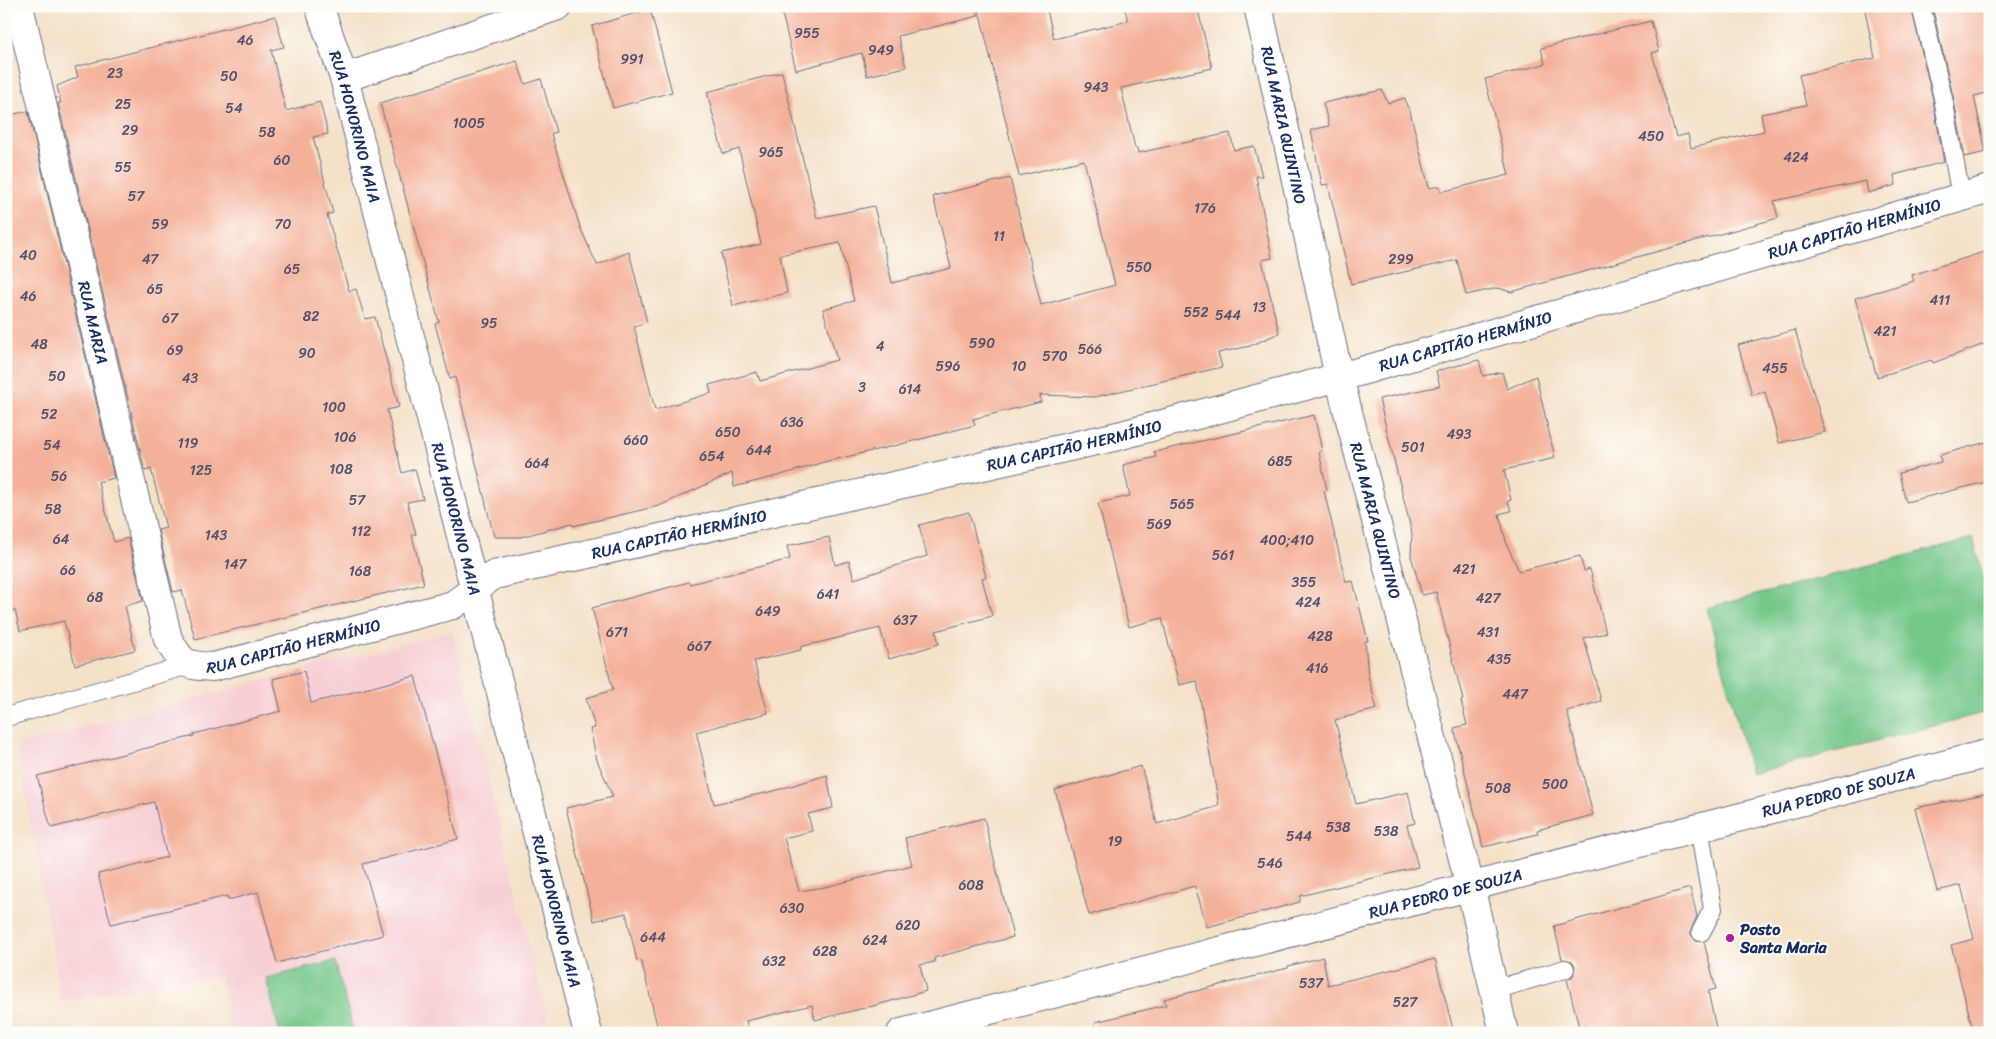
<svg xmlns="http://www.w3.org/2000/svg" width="1996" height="1039" viewBox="0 0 1996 1039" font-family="Sriracha,sans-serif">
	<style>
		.built { fill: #f7cfd4 }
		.green { fill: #76c88a; stroke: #487c74 }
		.building { fill: #f4b199 }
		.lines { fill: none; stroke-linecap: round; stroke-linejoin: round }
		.service-casing { stroke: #676d83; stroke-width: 20 }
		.minor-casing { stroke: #676d83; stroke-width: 30 }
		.service { stroke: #fff; stroke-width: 18 }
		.minor { stroke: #fff; stroke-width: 28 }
		.poi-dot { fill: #b5179e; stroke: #fdfcf7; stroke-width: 2 }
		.labels { text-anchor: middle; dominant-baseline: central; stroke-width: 4; stroke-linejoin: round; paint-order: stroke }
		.number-label { font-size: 14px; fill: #51506d }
		.street-label { font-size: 16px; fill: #1b2f5e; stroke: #fdfcf7 }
		.poi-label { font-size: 16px; font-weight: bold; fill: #1b2f5e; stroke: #fdfcf7; text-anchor: start }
	</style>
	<rect width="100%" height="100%" fill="#fdfcf7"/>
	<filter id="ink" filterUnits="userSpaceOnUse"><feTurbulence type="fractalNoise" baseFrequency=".02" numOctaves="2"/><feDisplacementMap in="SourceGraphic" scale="10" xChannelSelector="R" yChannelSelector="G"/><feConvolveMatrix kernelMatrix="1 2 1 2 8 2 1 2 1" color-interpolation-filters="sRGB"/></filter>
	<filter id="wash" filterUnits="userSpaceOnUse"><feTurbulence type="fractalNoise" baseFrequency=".0096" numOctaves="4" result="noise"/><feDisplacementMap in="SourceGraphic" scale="20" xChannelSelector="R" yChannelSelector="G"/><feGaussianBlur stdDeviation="1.12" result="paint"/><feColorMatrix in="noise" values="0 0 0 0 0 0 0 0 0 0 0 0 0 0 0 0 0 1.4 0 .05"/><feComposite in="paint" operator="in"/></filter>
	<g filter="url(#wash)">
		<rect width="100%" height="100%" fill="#f4e1c7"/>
		<!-- built -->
		<path class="built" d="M 452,631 L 551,1033 L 231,1033 L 220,976 L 61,1000 L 17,745 Z"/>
		<!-- green -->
		<g class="green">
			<path d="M 1973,538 L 1990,603 L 1990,711 L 1751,774 L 1707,608 Z"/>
			<path d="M 335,961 L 354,1033 L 280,1033 L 266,978 Z"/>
		</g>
		<g id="blocks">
			<!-- building -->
			<g class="building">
				<path d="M 780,6 L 977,6 L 978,16 L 898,36 L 906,67 L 867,76 L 862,53 L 796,70 Z"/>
				<path d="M 978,6 L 1046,6 L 1054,39 L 1128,21 L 1124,6 L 1197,6 L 1212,68 L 1121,88 L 1135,148 L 1137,148 L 1138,153 L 1230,133 L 1234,150 L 1254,146 L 1262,176 L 1256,176 L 1272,258 L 1262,260 L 1279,333 L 1250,346 L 1218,353 L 1222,367 L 1095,397 L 1040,395 L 1041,402 L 973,419 L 975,425 L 898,445 L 824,462 L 781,475 L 734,487 L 732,473 L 659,506 L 573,526 L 572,523 L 521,537 L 494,537 L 455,377 L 450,379 L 435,324 L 439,322 L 380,103 L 517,61 L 525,84 L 541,79 L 556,132 L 551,134 L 580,227 L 597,265 L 629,252 L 647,322 L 634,326 L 655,410 L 711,393 L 709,385 L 757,372 L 760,381 L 837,360 L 823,309 L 854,301 L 840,243 L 780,255 L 787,293 L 733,306 L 721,253 L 761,244 L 739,149 L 723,154 L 707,92 L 782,72 L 817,218 L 874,206 L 892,283 L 951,268 L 933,196 L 1010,178 L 1041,305 L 1115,285 L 1084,160 L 1019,176 Z"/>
				<path d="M 1864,6 L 1911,6 L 1933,100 L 1944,162 L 1894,175 L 1896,185 L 1868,193 L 1866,181 L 1774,201 L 1778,218 L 1511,292 L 1498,288 L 1466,295 L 1457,260 L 1351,284 L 1328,184 L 1322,185 L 1311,130 L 1329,126 L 1323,103 L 1382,90 L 1388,103 L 1405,98 L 1407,107 L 1409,107 L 1429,188 L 1440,186 L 1441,192 L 1509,175 L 1485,79 L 1545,64 L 1541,48 L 1651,21 L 1659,51 L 1652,53 L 1676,137 L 1688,134 L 1691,148 L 1764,131 L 1761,114 L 1806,105 L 1799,75 L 1875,58 Z"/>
				<path d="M 1932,6 L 1990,6 L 1990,92 L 1974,96 L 1986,152 L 1965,157 L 1953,96 Z"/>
				<path d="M 650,9 L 672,92 L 613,108 L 592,26 Z"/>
				<path d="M 275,16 L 284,47 L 271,50 L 286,111 L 320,102 L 328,134 L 313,137 L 333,213 L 327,215 L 349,291 L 356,289 L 365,319 L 375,317 L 399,407 L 387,410 L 402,473 L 415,469 L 423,499 L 407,502 L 416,534 L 412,535 L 424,584 L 195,639 L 182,590 L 173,592 L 158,530 L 166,528 L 151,469 L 145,471 L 58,103 L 61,103 L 57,86 L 78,77 L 75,67 Z"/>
				<path d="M 28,111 L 114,478 L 98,482 L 114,542 L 128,538 L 143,601 L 125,606 L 135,650 L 75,665 L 64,621 L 20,631 L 15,610 L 6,613 L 6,116 Z"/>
				<path d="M 1990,250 L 1990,342 L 1933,363 L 1932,360 L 1877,377 L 1855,298 L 1914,281 L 1912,275 Z"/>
				<path d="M 1795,330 L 1825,432 L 1779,443 L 1765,392 L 1752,395 L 1738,345 Z"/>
				<path d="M 1479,360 L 1483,376 L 1502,372 L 1507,389 L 1536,376 L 1555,458 L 1504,470 L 1511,500 L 1508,501 L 1511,511 L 1499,514 L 1507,545 L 1519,571 L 1580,556 L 1584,571 L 1590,569 L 1606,633 L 1584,638 L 1601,701 L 1567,711 L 1593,815 L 1537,830 L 1538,834 L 1483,847 L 1454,728 L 1467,725 L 1461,701 L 1463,700 L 1436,592 L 1422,595 L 1411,556 L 1412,533 L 1379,399 L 1440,386 L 1436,371 Z"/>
				<path d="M 1314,415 L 1322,451 L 1319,452 L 1327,490 L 1324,491 L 1346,582 L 1353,581 L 1368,641 L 1365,641 L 1368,676 L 1377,709 L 1335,720 L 1356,804 L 1408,792 L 1415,823 L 1407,825 L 1418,867 L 1300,896 L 1300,902 L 1207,927 L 1195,886 L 1089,915 L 1055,790 L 1141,766 L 1157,824 L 1219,806 L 1197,681 L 1179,685 L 1162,618 L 1129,627 L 1098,503 L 1130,496 L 1123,465 L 1156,457 L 1154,452 Z"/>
				<path d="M 1990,441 L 1990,481 L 1906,502 L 1899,473 L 1941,462 L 1940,455 Z"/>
				<path d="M 969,512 L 986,577 L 982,578 L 992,616 L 936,631 L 939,644 L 889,659 L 880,628 L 800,647 L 801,650 L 754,661 L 768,713 L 696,732 L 714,804 L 774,791 L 827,775 L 833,808 L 808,814 L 812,831 L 784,838 L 799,891 L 825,887 L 912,865 L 905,838 L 984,818 L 1013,937 L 934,958 L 935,962 L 920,965 L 926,991 L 877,1005 L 815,1020 L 812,1005 L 746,1021 L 749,1033 L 659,1033 L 641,960 L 637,961 L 626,913 L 594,921 L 566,808 L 613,797 L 597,760 L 590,729 L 595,728 L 586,698 L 613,690 L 592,608 L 689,582 L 690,584 L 790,559 L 787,546 L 829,537 L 835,565 L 849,561 L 854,579 L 927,556 L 919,525 Z"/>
				<path d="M 304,671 L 311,703 L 415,676 L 458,839 L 363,864 L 383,935 L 277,963 L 258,892 L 228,900 L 227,896 L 111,924 L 98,874 L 167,857 L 154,802 L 51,828 L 37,776 L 194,736 L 194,734 L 281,711 L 273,679 Z"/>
				<path d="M 1990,793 L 1990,960 L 1983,960 L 1990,985 L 1990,1033 L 1974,1033 L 1951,945 L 1974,939 L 1961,885 L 1937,891 L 1915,808 Z"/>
				<path d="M 1690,888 L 1697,916 L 1690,933 L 1696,941 L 1704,942 L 1716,989 L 1708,991 L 1717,1033 L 1587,1033 L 1585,1026 L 1579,1027 L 1567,979 L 1573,976 L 1575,966 L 1572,961 L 1562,959 L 1554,926 Z"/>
				<path d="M 1323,957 L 1328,985 L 1435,959 L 1454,1033 L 1096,1033 L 1095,1022 L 1166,1005 L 1164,999 L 1288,968 L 1288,966 Z"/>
			</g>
		</g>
	</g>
	<g filter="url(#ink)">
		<use href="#blocks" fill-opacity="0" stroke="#676d83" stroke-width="1"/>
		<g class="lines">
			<defs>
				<g id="service">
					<path d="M 1921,6 L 1943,98 L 1961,197"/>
					<path d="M 6,717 L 189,665"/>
					<path d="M 1699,828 L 1713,909 L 1701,932"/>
					<path d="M 1494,990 L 1565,969"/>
				</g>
				<g id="minor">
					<path id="s1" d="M 19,6 L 168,639 C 183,665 184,665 213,667 L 453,605 L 494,575 L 1118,436 L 1358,372 L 1990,189"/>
					<path id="s2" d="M 319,6 L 344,78 L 588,1033"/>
					<path id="s3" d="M 1258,6 L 1339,377 L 1470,886 L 1504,1033"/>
					<path d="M 344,78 L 558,6"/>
					<path id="s4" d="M 901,1033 L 1990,753"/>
				</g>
			</defs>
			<!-- service casing -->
			<use href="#service" class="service-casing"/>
			<!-- minor casing -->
			<use href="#minor" class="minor-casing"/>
			<!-- service -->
			<use href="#service" class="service"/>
			<!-- minor -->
			<use href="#minor" class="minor"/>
		</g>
	</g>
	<!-- markers -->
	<circle class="poi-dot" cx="1730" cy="938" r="5"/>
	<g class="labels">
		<!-- number labels -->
		<g class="number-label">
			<text x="807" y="33">955</text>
			<text x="245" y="40">46</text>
			<text x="881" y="50">949</text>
			<text x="632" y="59">991</text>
			<text x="115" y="73">23</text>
			<text x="229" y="76">50</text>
			<text x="1096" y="87">943</text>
			<text x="123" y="104">25</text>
			<text x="234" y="108">54</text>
			<text x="469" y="123">1005</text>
			<text x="130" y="130">29</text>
			<text x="267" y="132">58</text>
			<text x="1651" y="136">450</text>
			<text x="771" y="152">965</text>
			<text x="1796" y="157">424</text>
			<text x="282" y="160">60</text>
			<text x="123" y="167">55</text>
			<text x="136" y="196">57</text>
			<text x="1205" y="208">176</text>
			<text x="160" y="224">59</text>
			<text x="283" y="224">70</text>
			<text x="999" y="236">11</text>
			<text x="28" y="255">40</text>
			<text x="150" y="259">47</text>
			<text x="1401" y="259">299</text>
			<text x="1139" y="267">550</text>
			<text x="292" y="269">65</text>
			<text x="155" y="289">65</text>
			<text x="28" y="296">46</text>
			<text x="1940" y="300">411</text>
			<text x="1259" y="307">13</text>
			<text x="1196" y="312">552</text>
			<text x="1228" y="315">544</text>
			<text x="311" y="316">82</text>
			<text x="170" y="318">67</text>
			<text x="489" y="323">95</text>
			<text x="1885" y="331">421</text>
			<text x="982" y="343">590</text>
			<text x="39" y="344">48</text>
			<text x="880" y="346">4</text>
			<text x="1090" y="349">566</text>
			<text x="175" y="350">69</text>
			<text x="307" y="353">90</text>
			<text x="1055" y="356">570</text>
			<text x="948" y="366">596</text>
			<text x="1019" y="366">10</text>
			<text x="1775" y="368">455</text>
			<text x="57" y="376">50</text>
			<text x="190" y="378">43</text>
			<text x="862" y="387">3</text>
			<text x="910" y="389">614</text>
			<text x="334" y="407">100</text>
			<text x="49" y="414">52</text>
			<text x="792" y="422">636</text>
			<text x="728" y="432">650</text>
			<text x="1459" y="434">493</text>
			<text x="345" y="437">106</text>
			<text x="636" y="440">660</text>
			<text x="188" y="443">119</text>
			<text x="52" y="445">54</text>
			<text x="1413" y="447">501</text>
			<text x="759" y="450">644</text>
			<text x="712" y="456">654</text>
			<text x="1280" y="461">685</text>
			<text x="537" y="463">664</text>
			<text x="341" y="469">108</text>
			<text x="201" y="470">125</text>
			<text x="59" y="476">56</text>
			<text x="357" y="500">57</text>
			<text x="1182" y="504">565</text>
			<text x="53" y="509">58</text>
			<text x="1159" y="524">569</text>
			<text x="361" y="531">112</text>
			<text x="216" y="535">143</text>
			<text x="61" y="539">64</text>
			<text x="1287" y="540">400;410</text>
			<text x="1223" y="555">561</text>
			<text x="235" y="564">147</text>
			<text x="1464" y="569">421</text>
			<text x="68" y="570">66</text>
			<text x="360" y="571">168</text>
			<text x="1304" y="582">355</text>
			<text x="828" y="594">641</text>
			<text x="95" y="597">68</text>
			<text x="1488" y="598">427</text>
			<text x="1308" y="602">424</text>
			<text x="768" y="611">649</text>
			<text x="905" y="620">637</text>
			<text x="617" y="632">671</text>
			<text x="1488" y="632">431</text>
			<text x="1320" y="636">428</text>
			<text x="699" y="646">667</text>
			<text x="1499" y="659">435</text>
			<text x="1317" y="668">416</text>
			<text x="1515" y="694">447</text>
			<text x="1555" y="784">500</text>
			<text x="1498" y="788">508</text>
			<text x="1338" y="827">538</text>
			<text x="1386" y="831">538</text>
			<text x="1299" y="836">544</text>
			<text x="1115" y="841">19</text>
			<text x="1270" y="863">546</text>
			<text x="971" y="885">608</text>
			<text x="792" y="908">630</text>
			<text x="908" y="925">620</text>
			<text x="653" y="937">644</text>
			<text x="875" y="940">624</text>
			<text x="825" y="951">628</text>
			<text x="774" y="961">632</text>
			<text x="1311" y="983">537</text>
			<text x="1405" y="1002">527</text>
		</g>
		<!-- street labels -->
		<g class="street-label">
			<text stroke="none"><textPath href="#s3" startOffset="122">RUA MARIA QUINTINO</textPath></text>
			<text stroke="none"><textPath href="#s2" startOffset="126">RUA HONORINO MAIA</textPath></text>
			<text stroke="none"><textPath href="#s1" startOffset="2411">RUA CAPITÃO HERMÍNIO</textPath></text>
			<text stroke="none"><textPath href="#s1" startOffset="325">RUA MARIA</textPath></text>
			<text stroke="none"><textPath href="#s1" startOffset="2006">RUA CAPITÃO HERMÍNIO</textPath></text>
			<text stroke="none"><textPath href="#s1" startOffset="1601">RUA CAPITÃO HERMÍNIO</textPath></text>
			<text stroke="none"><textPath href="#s2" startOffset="531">RUA HONORINO MAIA</textPath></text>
			<text stroke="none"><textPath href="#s3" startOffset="528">RUA MARIA QUINTINO</textPath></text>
			<text stroke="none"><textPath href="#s1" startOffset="1196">RUA CAPITÃO HERMÍNIO</textPath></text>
			<text stroke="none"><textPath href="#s1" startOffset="791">RUA CAPITÃO HERMÍNIO</textPath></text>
			<text stroke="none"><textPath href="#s4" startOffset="968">RUA PEDRO DE SOUZA</textPath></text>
			<text stroke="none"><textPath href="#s4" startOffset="562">RUA PEDRO DE SOUZA</textPath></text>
			<text stroke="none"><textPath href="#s2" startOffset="936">RUA HONORINO MAIA</textPath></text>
		</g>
		<!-- poi labels -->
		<g class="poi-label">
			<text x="1740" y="929">Posto<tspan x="1740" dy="18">Santa Maria</tspan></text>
		</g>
	</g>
	<!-- margin -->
	<rect width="1996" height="1039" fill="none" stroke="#fdfcf7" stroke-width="25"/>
</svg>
